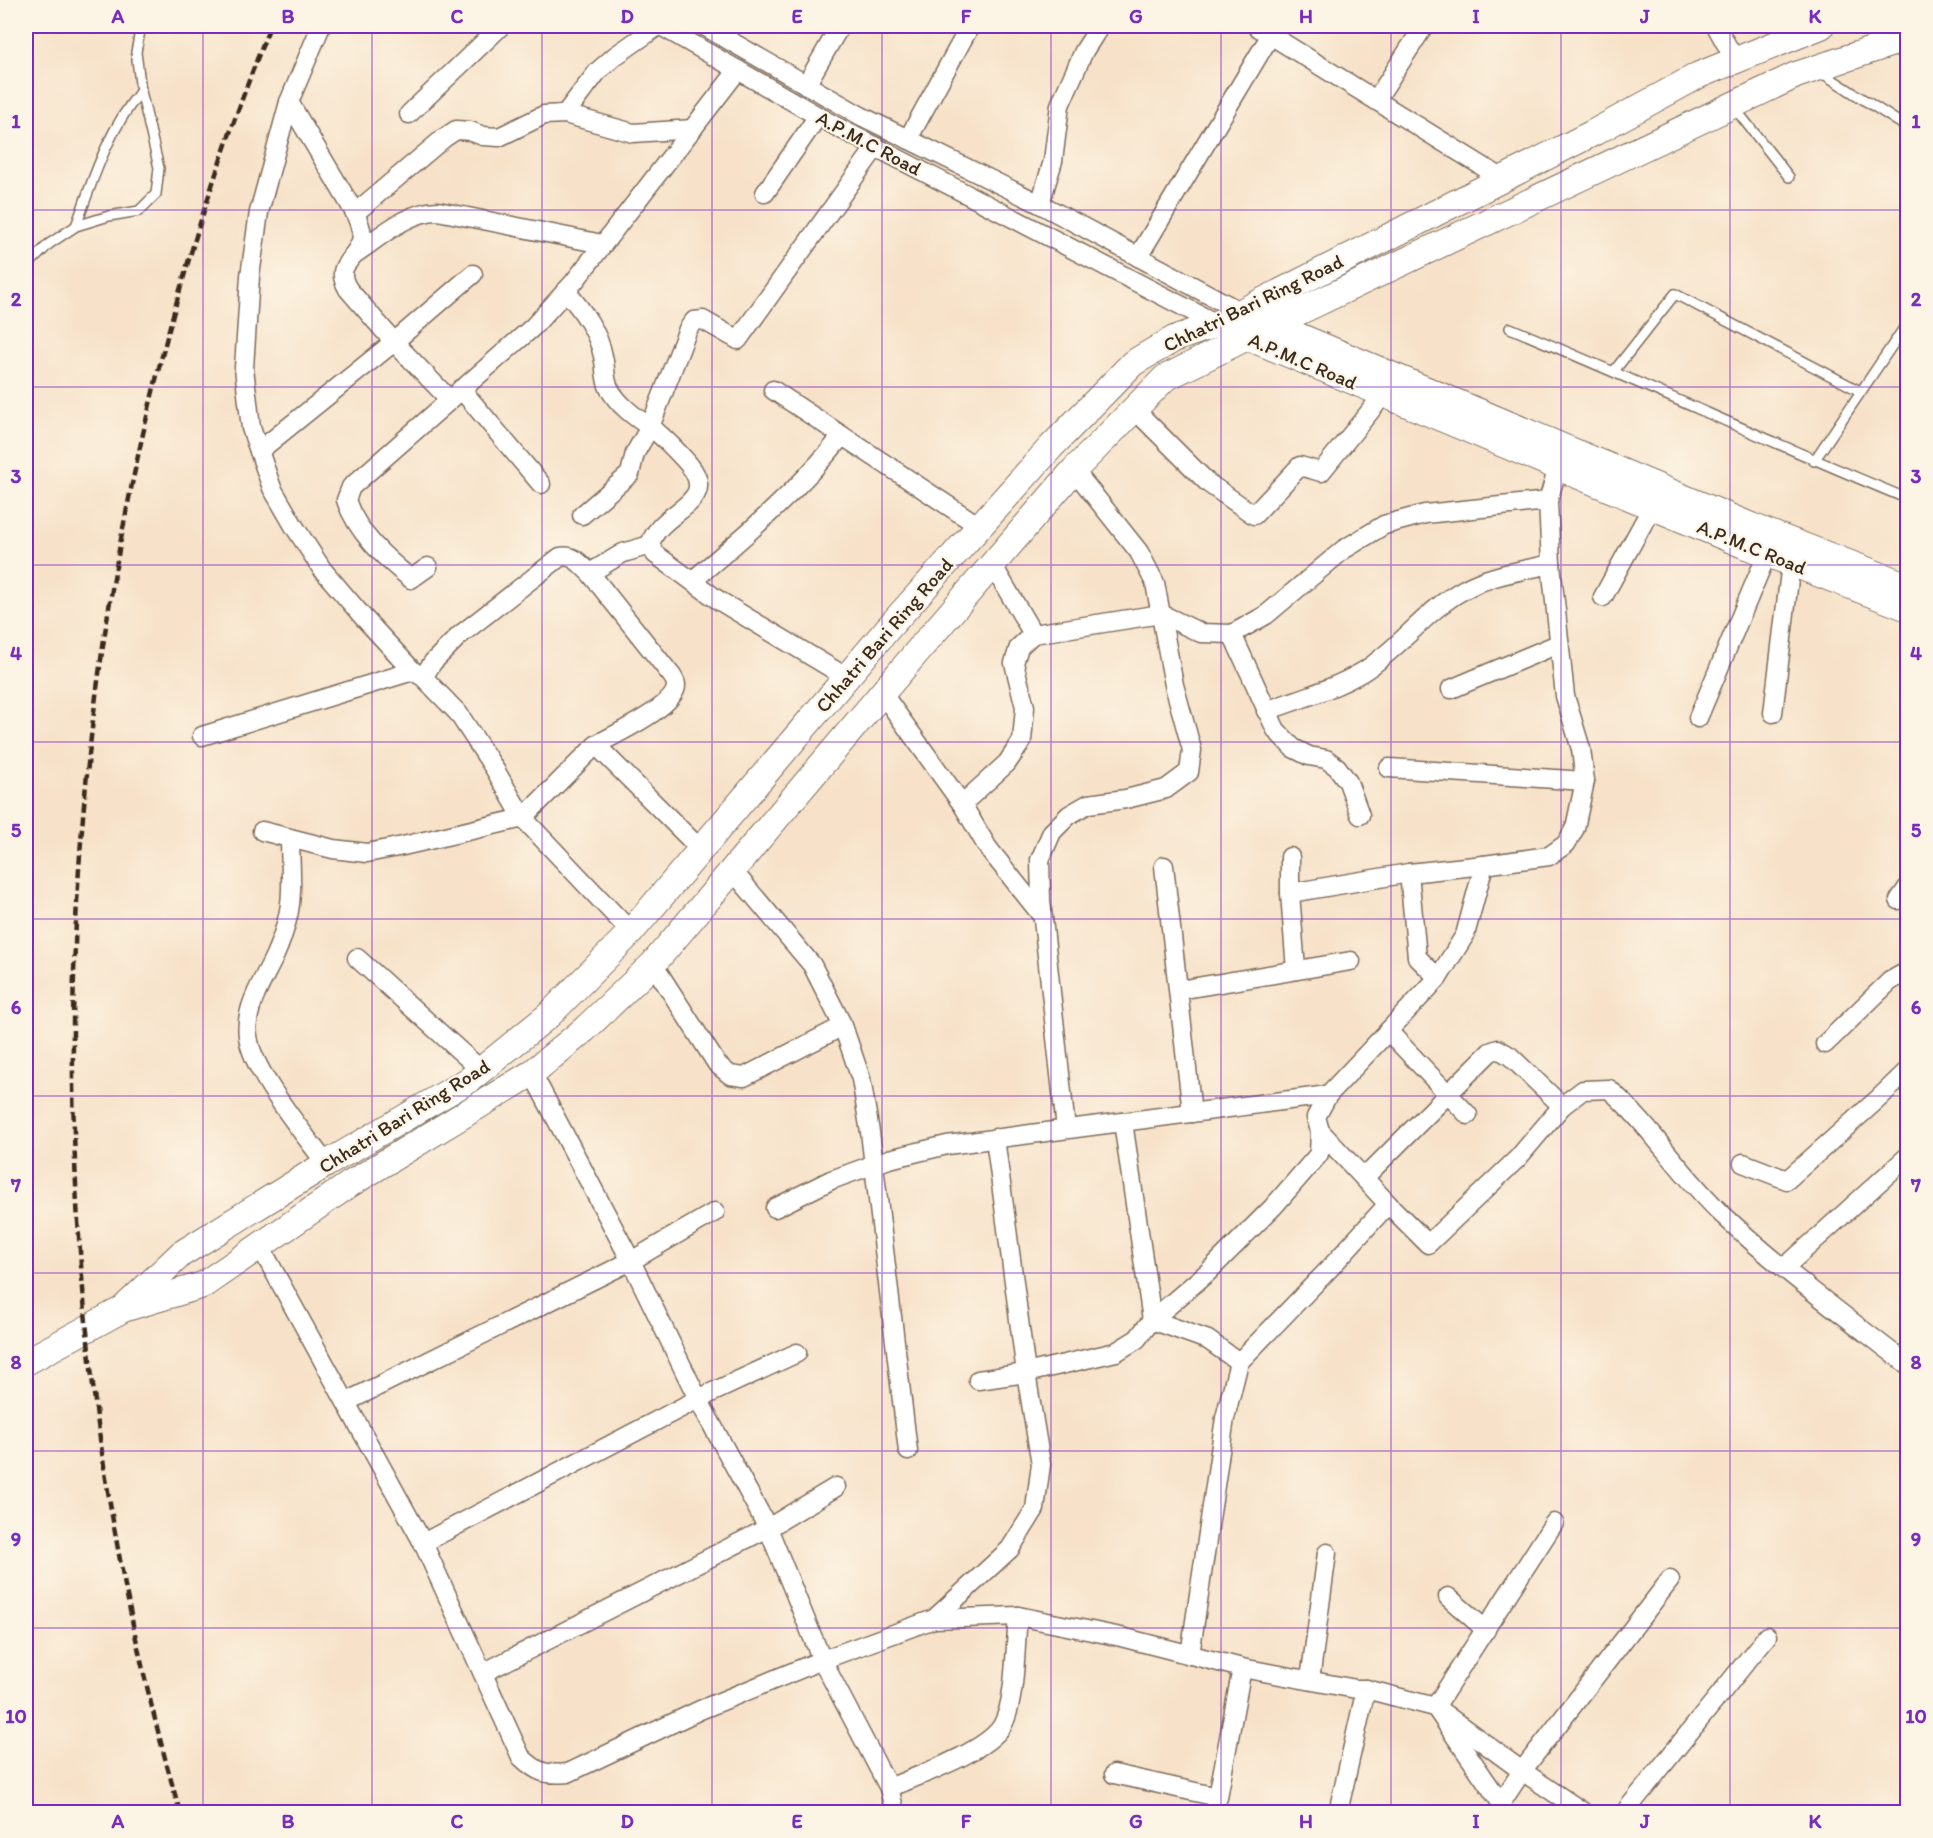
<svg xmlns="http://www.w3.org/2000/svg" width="1933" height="1838" viewBox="0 0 1933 1838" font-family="Itim,sans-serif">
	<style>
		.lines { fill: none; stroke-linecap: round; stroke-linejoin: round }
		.lane-casing { stroke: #7d6a5a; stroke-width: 12 }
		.street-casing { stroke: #7d6a5a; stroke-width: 21 }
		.secondary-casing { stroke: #7d6a5a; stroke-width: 28 }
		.lane { stroke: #fff; stroke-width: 9 }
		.street { stroke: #fff; stroke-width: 18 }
		.secondary { stroke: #fff; stroke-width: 26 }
		.rail { stroke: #3b2a1e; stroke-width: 4.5; stroke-dasharray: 9 4.5; stroke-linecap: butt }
		.grid { fill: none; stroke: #7b2cbf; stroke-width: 1.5; stroke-opacity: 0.55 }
		.labels { text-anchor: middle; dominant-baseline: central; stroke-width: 4.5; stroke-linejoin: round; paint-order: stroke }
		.street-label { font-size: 20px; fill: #3b2a1e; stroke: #fcf5e5 }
		.neatline { fill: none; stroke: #7b2cbf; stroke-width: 2 }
		.grid-label { font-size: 20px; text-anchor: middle; font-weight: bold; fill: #7b2cbf }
	</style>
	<rect width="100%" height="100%" fill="#fcf5e5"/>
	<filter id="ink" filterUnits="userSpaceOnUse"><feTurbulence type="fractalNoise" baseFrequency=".0167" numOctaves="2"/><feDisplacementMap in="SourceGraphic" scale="12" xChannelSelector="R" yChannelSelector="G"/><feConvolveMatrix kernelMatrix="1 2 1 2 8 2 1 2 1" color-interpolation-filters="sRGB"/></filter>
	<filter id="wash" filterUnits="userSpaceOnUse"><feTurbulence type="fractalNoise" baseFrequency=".008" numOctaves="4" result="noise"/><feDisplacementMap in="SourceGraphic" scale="24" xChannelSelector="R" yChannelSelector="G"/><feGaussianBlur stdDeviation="1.35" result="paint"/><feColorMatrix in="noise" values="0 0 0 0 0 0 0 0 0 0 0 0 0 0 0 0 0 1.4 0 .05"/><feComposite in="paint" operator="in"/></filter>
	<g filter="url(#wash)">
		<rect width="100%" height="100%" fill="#f7e2c9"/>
	</g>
	<g filter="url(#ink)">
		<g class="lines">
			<defs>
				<g id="lane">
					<path d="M 1819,71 L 1908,128"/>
					<path d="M 1733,106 L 1789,177"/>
					<path d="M 76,226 C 93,179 108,130 141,91"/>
					<path d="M 26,267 L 49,244 L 76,226 L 109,216 L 139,211 L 156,194 L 159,168 L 141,91 L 136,52 L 141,26"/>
					<path d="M 1510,328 C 1643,383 1774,444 1908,499"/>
					<path d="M 1614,371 L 1675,294 L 1860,391"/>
					<path d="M 1814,461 L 1908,322"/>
				</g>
				<g id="street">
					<path d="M 321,26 L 289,102 L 259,212 L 250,276 L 244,368 L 251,428 L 272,488 L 294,526 L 322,569 L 363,617 L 413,671 L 423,677 L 458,713 L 494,768 L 523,818 L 631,932"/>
					<path d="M 661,26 L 837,127 L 1217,324"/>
					<path d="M 704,26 L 861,116 L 1040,204 L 1241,312"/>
					<path d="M 1256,26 L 1503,179"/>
					<path d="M 1716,26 L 1735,60"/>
					<path d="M 806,85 L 840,26"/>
					<path d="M 1376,100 L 1424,26"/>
					<path d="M 289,102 L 355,213 C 358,221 364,232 361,241 C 355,262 333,264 348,289 L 394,342 L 449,399"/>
					<path d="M 409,114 L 501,26"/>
					<path d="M 565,114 L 598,71 L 615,56 L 658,26"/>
					<path d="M 908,139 L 970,26"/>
					<path d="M 765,193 L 818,116"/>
					<path d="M 1040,204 L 1053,161 L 1060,105 L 1084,51 L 1100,26"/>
					<path d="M 355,213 L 444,138 L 456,130 L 470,131 L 483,136 L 499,137 L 544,115 L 565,114 L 633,133 L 693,129"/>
					<path d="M 353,255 C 378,239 407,211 438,211 L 602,244"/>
					<path d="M 1138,257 L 1276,26"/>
					<path d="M 566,291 C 582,310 598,331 603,356 C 606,367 604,378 609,388 C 618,405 635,417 650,427 L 635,453 L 630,474 L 582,515"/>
					<path d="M 461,389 L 541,484"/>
					<path d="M 773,390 L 979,526"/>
					<path d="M 1135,410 L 1208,483 L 1254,515 L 1300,466 L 1321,472 L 1384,394"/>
					<path d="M 259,451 L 394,342 L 473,274"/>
					<path d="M 428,567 L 411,579 C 385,558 357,533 346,500 L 351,487 L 533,327 L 574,282 L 738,70"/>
					<path d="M 590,573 L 672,676 C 674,679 676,682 676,685 C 677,706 613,735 596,745"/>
					<path d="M 692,581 C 745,536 798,491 842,436"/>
					<path d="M 1603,597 L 1652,507"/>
					<path d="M 1033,634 L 1161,614 L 1201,633 L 1232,634 L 1266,615 L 1343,550 L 1384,525 L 1425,514 L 1548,501 L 1558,467"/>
					<path d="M 1232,634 L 1276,730 L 1293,748 L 1309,756 L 1326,759 L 1337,767 L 1348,782 L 1360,815"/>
					<path d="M 423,677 L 433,662 L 460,635 L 560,557 C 574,554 580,564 590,573 L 623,553 L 650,545"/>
					<path d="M 846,677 L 718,600 L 655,554 L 650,545 C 659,508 727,504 684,459 C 673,447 663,436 650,427 L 688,329 L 694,321 L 703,320 L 738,340 L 876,147"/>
					<path d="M 1451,689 L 1558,644"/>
					<path d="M 882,693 L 962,804 L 988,848 L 1043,917"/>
					<path d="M 1266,711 C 1299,699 1334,689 1364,671 C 1400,648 1425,611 1463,590 C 1489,575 1521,571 1551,564"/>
					<path d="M 1773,713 L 1791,563"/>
					<path d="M 1698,718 L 1767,554"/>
					<path d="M 202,736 L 413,671"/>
					<path d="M 1389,768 L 1585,781"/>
					<path d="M 962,804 L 1007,763 L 1022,741 L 1025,707 L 1014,663 L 1019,647 L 1033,634 L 992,564"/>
					<path d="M 262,831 L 333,849 L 367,853 L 403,846 L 523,818 L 596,745 L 701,850"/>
					<path d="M 290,838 C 290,865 294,894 287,920 C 284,932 280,944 275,955 C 264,980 244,1007 248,1036 C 252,1072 304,1133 326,1164"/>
					<path d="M 1290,857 L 1290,893 L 1296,970"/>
					<path d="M 1164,866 L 1192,1113"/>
					<path d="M 733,871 L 812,965 L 843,1026 L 861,1079 L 870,1132 L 908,1451"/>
					<path d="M 1409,873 L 1417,957 L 1438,978"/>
					<path d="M 1290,893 L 1409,873 L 1484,865"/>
					<path d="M 1899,900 L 1908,887"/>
					<path d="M 357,958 L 482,1071"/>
					<path d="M 653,964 L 717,1064 L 730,1075 L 744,1077 L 843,1026"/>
					<path d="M 1179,990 L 1351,961"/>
					<path d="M 1388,1031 L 1468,1115"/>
					<path d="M 1825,1044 L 1890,981 L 1908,971"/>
					<path d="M 532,1073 L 631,1261 L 698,1399 L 768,1528 L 822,1660 L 889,1788 L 895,1812"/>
					<path d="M 1123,1122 L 1152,1320"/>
					<path d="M 1066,1129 L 1041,901 L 1040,860 L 1052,832 L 1069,815 L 1088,804 L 1126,799 L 1166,789 L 1189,772 L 1192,750 L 1174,685 L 1155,583 L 1139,552 L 1074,470"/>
					<path d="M 1320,1131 L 1388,1204"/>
					<path d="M 1743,1163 L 1787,1180 L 1878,1099 L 1908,1070"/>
					<path d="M 1364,1178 L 1490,1052 L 1498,1049 L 1510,1056 L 1562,1106"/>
					<path d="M 775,1208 L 831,1180 L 889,1159 L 947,1145 L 1328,1095"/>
					<path d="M 260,1246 L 423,1543 L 521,1757 C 538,1773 545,1775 568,1773 L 700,1710 L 822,1660 L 934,1619 L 1010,1549 L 1035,1509 L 1041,1464 L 1026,1373 L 995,1138"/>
					<path d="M 1784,1268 L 1908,1156"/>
					<path d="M 1152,1320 L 1208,1272 L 1273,1207 L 1319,1154 L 1320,1131 L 1316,1117 L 1328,1095 L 1438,978 L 1465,935 L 1484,865 L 1549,856 L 1566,844 L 1575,828 L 1585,781 L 1581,749 L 1565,696 L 1551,564 L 1548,501"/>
					<path d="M 1239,1362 L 1330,1268 L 1388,1204 L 1428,1244 L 1518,1158 L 1562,1106 L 1583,1090 L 1609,1089 C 1651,1126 1681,1176 1723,1215 C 1780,1269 1845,1316 1908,1365"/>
					<path d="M 978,1380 L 1026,1373 L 1116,1352 L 1137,1339 L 1152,1320 L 1208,1340 L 1239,1362 L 1225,1418 L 1190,1655"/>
					<path d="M 346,1402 L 631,1261 L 715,1212"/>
					<path d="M 423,1543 L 698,1399 L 797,1353"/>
					<path d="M 1448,1597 L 1486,1630"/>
					<path d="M 934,1619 L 1018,1616 L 1121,1637 L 1242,1668 L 1356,1689 L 1366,1689 L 1435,1707 L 1522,1771 L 1583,1812"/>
					<path d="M 483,1673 L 768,1528 L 836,1487"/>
					<path d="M 1310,1680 L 1327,1553"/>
					<path d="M 1114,1774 L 1218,1797"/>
					<path d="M 889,1788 C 917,1776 986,1752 1002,1726 C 1016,1702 1015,1645 1018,1616"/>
					<path d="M 1501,1803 L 1522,1771 L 1670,1580"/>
					<path d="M 1213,1812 L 1218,1797 L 1242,1668"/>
					<path d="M 1338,1812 L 1366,1689"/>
					<path d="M 1502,1812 L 1501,1803 L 1435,1707 L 1554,1523"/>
					<path d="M 1625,1812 L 1767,1636"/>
				</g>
				<g id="secondary">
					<path d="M 1260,320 L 1751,526 L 1908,586"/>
					<path d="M 1236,332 L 1744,545 L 1908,608"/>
					<path d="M 126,1308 L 203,1285 L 350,1184 L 532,1073 L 585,1029 L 653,964 L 922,646 L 1074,470 L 1165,378 L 1271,325 L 1796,75 L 1908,38"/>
					<path d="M 26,1362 L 123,1309 L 181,1254 L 326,1164 L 469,1080 L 549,1015 L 631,932 L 890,626 L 1051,447 L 1133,363 L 1174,339 L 1217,324 L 1241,312 L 1595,132 L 1699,75 L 1821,26"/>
				</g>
			</defs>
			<!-- lane casing -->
			<use href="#lane" class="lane-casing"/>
			<!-- street casing -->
			<use href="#street" class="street-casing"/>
			<!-- secondary casing -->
			<use href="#secondary" class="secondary-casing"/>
			<!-- lane -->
			<use href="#lane" class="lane"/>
			<!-- street -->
			<use href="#street" class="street"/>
			<!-- secondary -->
			<use href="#secondary" class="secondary"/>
			<!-- rail -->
			<path class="rail" d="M 180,1812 C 10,1224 44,594 270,26"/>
		</g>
	</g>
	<!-- grid -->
	<path class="grid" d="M 203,26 L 203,1812M 372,26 L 372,1812M 542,26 L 542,1812M 712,26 L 712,1812M 882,26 L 882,1812M 1051,26 L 1051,1812M 1221,26 L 1221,1812M 1391,26 L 1391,1812M 1561,26 L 1561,1812M 1730,26 L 1730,1812M 26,210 L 1908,210M 26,387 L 1908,387M 26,565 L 1908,565M 26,742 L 1908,742M 26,919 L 1908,919M 26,1096 L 1908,1096M 26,1273 L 1908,1273M 26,1451 L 1908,1451M 26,1628 L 1908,1628"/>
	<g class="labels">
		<!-- street labels -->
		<g class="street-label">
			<text transform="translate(869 143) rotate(28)">A.P.M.C Road</text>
			<text transform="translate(1253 303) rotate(-26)">Chhatri Bari Ring Road</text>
			<text transform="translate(1303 361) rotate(23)">A.P.M.C Road</text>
			<text transform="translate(1752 547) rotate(22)">A.P.M.C Road</text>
			<text transform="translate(884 635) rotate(-49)">Chhatri Bari Ring Road</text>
			<text transform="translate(404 1116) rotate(-32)">Chhatri Bari Ring Road</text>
		</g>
	</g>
	<!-- margin -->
	<rect width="1933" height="1838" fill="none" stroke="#fcf5e5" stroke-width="66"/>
	<rect x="33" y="33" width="1867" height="1772" class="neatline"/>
	<g class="grid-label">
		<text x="118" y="23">A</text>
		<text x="288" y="23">B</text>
		<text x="457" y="23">C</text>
		<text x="627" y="23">D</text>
		<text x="797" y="23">E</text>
		<text x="966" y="23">F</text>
		<text x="1136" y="23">G</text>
		<text x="1306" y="23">H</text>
		<text x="1476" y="23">I</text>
		<text x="1645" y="23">J</text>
		<text x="1815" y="23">K</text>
		<text x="16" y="128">1</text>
		<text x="1916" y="128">1</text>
		<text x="16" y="306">2</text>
		<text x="1916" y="306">2</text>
		<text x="16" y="483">3</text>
		<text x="1916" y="483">3</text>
		<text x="16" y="660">4</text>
		<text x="1916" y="660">4</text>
		<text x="16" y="837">5</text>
		<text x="1916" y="837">5</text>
		<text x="16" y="1014">6</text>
		<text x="1916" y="1014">6</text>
		<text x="16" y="1192">7</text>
		<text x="1916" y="1192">7</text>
		<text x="16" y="1369">8</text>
		<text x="1916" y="1369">8</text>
		<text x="16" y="1546">9</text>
		<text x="1916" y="1546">9</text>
		<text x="16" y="1723">10</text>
		<text x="1916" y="1723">10</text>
		<text x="118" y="1828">A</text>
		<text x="288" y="1828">B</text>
		<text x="457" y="1828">C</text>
		<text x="627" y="1828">D</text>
		<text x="797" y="1828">E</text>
		<text x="966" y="1828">F</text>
		<text x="1136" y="1828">G</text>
		<text x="1306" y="1828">H</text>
		<text x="1476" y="1828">I</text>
		<text x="1645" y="1828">J</text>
		<text x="1815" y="1828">K</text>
	</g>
</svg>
